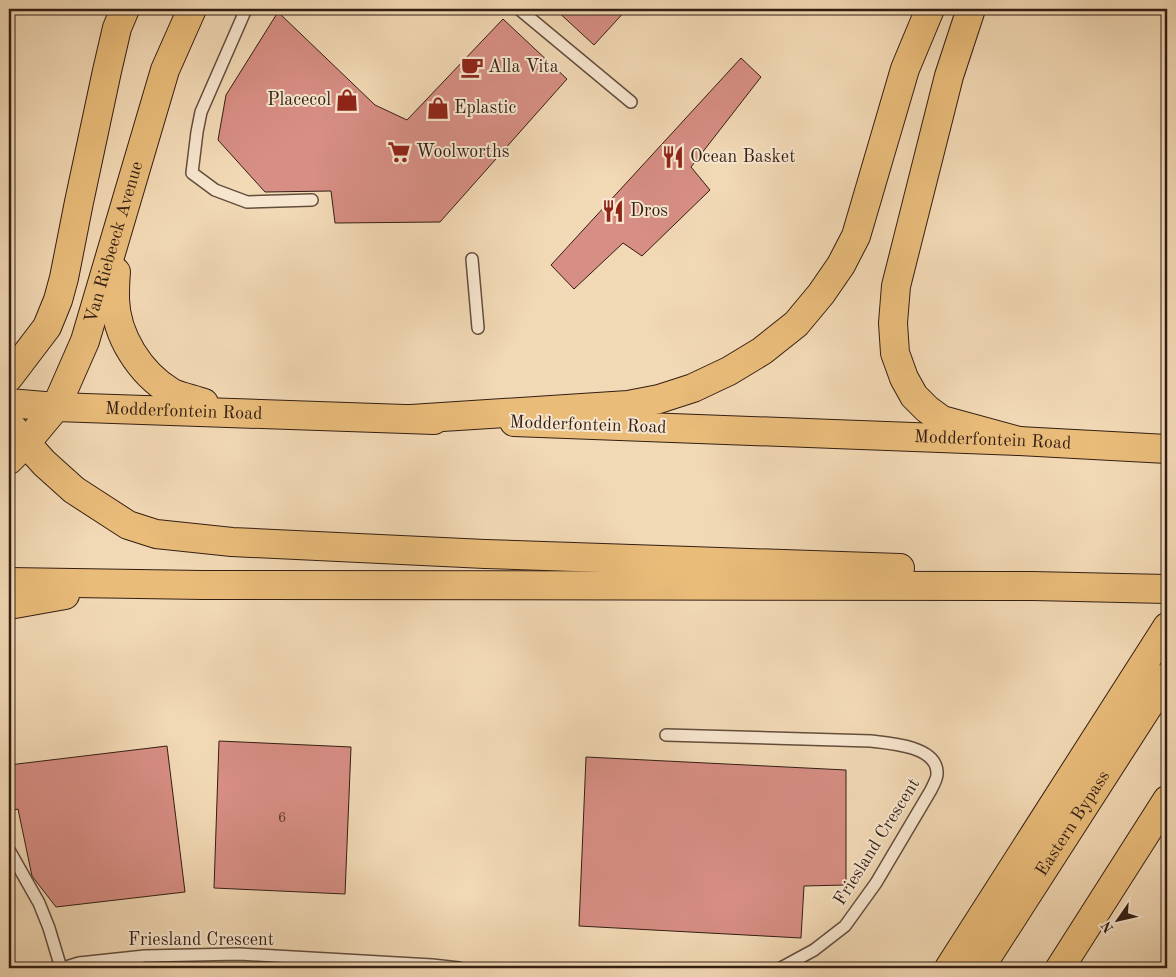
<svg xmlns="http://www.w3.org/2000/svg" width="1176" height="977" viewBox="0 0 1176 977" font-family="'Old Standard TT',serif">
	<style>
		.building { fill: #d78e84; stroke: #331e13 }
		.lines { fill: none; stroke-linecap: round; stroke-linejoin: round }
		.service-casing { stroke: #634d3c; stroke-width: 14 }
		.primary-casing { stroke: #331e13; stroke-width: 30 }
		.motorway-casing { stroke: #331e13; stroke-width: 30 }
		.service { stroke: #f7e6cf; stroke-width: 11 }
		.primary { stroke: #e9bc7a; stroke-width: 28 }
		.motorway { stroke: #e9bc7a; stroke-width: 28 }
		.labels { text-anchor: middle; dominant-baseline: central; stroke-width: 4; stroke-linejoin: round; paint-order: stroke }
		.number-label { font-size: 15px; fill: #5c3a2f }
		.poi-label { font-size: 18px; fill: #331e13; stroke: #f7e6cf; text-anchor: start }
		.street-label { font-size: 18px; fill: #331e13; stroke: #f7e6cf }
	</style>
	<rect width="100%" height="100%" fill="#f2d9b5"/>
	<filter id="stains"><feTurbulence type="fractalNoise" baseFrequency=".004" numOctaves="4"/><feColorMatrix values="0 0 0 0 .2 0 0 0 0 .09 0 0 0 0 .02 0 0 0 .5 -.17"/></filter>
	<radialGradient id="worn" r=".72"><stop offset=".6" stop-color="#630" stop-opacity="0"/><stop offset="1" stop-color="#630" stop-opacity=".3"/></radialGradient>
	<!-- building -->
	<g class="building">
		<path d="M 555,9 L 627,9 L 594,45 Z"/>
		<path d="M 278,12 L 375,105 L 407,120 L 503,19 L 567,79 L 440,222 L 335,223 L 331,191 L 265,192 L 218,140 L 226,95 Z"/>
		<path d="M 741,58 L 761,77 L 691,167 L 710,190 L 642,256 L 623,243 L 574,289 L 551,265 Z"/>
		<path d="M 219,741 L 351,747 L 345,894 L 214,888 Z"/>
		<path d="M 167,746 L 185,892 L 56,907 L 32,876 L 18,809 L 9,811 L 9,765 Z"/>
		<path d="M 586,757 L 846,770 L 846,885 L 804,886 L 801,938 L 579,926 Z"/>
	</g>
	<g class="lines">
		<defs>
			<g id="service">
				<path d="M 246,9 L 201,112 L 197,132 L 192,173 L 215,190 L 247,202 L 312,200"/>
				<path d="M 519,9 L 631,102"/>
				<path d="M 472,259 L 478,328"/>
				<path d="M 666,735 L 871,741 C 889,743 936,746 937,772 C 938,778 933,785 931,790 L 876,883 L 845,926 L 814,950 L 781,968"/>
				<path d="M 9,850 L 39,903 L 49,928 L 61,968"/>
				<path d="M 63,968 L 79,963 L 145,956 L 239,954 L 432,965 L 459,968"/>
			</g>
			<g id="primary">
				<path d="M 116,272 C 115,281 115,290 115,299 C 116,336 140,373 171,392 C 180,397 194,399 204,403"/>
				<path d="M 9,377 L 47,327 L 58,300 L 64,278 L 79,202 L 107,71 L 117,28 L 125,9"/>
				<path id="s1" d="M 9,403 L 56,407 L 434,420"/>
				<path id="s2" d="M 514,422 L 1019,441 L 1167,449"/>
				<path d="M 9,424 L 44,463 L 74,490 L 128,525 L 156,534 L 232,542 L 485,554 L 900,568"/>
				<path id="s3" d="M 9,460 L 26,443 L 56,407 L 85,341 L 165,70 L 192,9"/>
				<path d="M 9,582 L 203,585 L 1032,586 L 1167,589"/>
				<path d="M 9,605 L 65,595"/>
			</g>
			<g id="motorway">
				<path d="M 971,9 L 949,76 L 896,286 L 893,323 L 895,353 L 904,378 L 914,396 L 927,409 L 942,420 L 1019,441"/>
				<path d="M 411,419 L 628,405 L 659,399 L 693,388 L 729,371 L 762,351 L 796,324 L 821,294 L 841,265 L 856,236 L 905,69 L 930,9"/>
				<path d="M 949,968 L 1167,627"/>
				<path id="s4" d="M 980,968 L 1167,677"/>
				<path d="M 1060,968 L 1167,800"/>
			</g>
		</defs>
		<!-- service casing -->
		<use href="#service" class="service-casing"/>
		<!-- primary casing -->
		<use href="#primary" class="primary-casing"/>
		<!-- motorway casing -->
		<use href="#motorway" class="motorway-casing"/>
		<!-- service -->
		<use href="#service" class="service"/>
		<!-- primary -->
		<use href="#primary" class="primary"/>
		<!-- motorway -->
		<use href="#motorway" class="motorway"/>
	</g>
	<!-- icons -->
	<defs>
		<symbol id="cafe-bare" viewBox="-9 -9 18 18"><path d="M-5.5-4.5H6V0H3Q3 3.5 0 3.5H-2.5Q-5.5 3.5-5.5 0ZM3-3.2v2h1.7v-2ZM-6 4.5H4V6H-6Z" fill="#8f2418" stroke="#f7e6cf" stroke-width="2.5" paint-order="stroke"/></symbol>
		<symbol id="shop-bare" viewBox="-9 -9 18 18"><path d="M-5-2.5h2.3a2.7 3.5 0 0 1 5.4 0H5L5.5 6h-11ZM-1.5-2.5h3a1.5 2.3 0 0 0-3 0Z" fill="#8f2418" stroke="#f7e6cf" stroke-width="2.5" paint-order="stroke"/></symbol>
		<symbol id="supermarket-bare" viewBox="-9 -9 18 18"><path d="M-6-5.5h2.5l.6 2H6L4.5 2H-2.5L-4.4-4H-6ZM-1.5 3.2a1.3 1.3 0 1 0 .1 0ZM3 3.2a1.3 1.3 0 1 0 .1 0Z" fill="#8f2418" stroke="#f7e6cf" stroke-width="2.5" paint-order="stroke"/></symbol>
		<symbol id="restaurant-bare" viewBox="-9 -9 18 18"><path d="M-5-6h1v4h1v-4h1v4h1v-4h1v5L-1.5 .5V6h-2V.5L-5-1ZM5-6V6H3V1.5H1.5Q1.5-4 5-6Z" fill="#8f2418" stroke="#f7e6cf" stroke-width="2.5" paint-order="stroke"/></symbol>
	</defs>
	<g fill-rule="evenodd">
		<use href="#cafe-bare" x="456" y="51" width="32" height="32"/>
		<use href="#shop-bare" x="331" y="84" width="32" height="32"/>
		<use href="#shop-bare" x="422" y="92" width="32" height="32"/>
		<use href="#supermarket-bare" x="383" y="136" width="32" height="32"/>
		<use href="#restaurant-bare" x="657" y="141" width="32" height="32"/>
		<use href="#restaurant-bare" x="597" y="195" width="32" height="32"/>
	</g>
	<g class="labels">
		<!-- number labels -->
		<g class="number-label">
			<text x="282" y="818">6</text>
		</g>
		<!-- poi labels -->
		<g class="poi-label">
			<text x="488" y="67">Alla Vita</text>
			<text x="331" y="100" text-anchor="end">Placecol</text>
			<text x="454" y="108">Eplastic</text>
			<text x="416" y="152">Woolworths</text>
			<text x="690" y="157">Ocean Basket</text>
			<text x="630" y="211">Dros</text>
		</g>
		<!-- street labels -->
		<g class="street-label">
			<text stroke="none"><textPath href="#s3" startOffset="246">Van Riebeeck Avenue</textPath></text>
			<text stroke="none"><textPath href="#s1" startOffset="175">Modderfontein Road</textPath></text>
			<text transform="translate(588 425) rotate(2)">Modderfontein Road</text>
			<text stroke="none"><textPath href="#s2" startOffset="479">Modderfontein Road</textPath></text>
			<text stroke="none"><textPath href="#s4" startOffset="172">Eastern Bypass</textPath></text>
			<text transform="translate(877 842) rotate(-58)">Friesland Crescent</text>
			<text x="201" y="940">Friesland Crescent</text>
		</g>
	</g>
	<!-- margin -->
	<rect width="1176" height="977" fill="none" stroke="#f2d9b5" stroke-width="30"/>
	<rect x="10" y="10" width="1156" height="957" fill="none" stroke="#331e13" stroke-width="2.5"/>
	<rect x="15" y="15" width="1146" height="947" fill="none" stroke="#331e13"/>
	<!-- north arrow -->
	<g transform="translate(1118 920) rotate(236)" stroke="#f7e6cf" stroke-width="4" paint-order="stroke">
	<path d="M0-4L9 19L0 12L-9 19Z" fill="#331e13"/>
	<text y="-8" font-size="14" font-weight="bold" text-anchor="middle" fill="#331e13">N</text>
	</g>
	<rect width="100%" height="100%" filter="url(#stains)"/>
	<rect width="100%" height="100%" fill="url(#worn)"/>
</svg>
